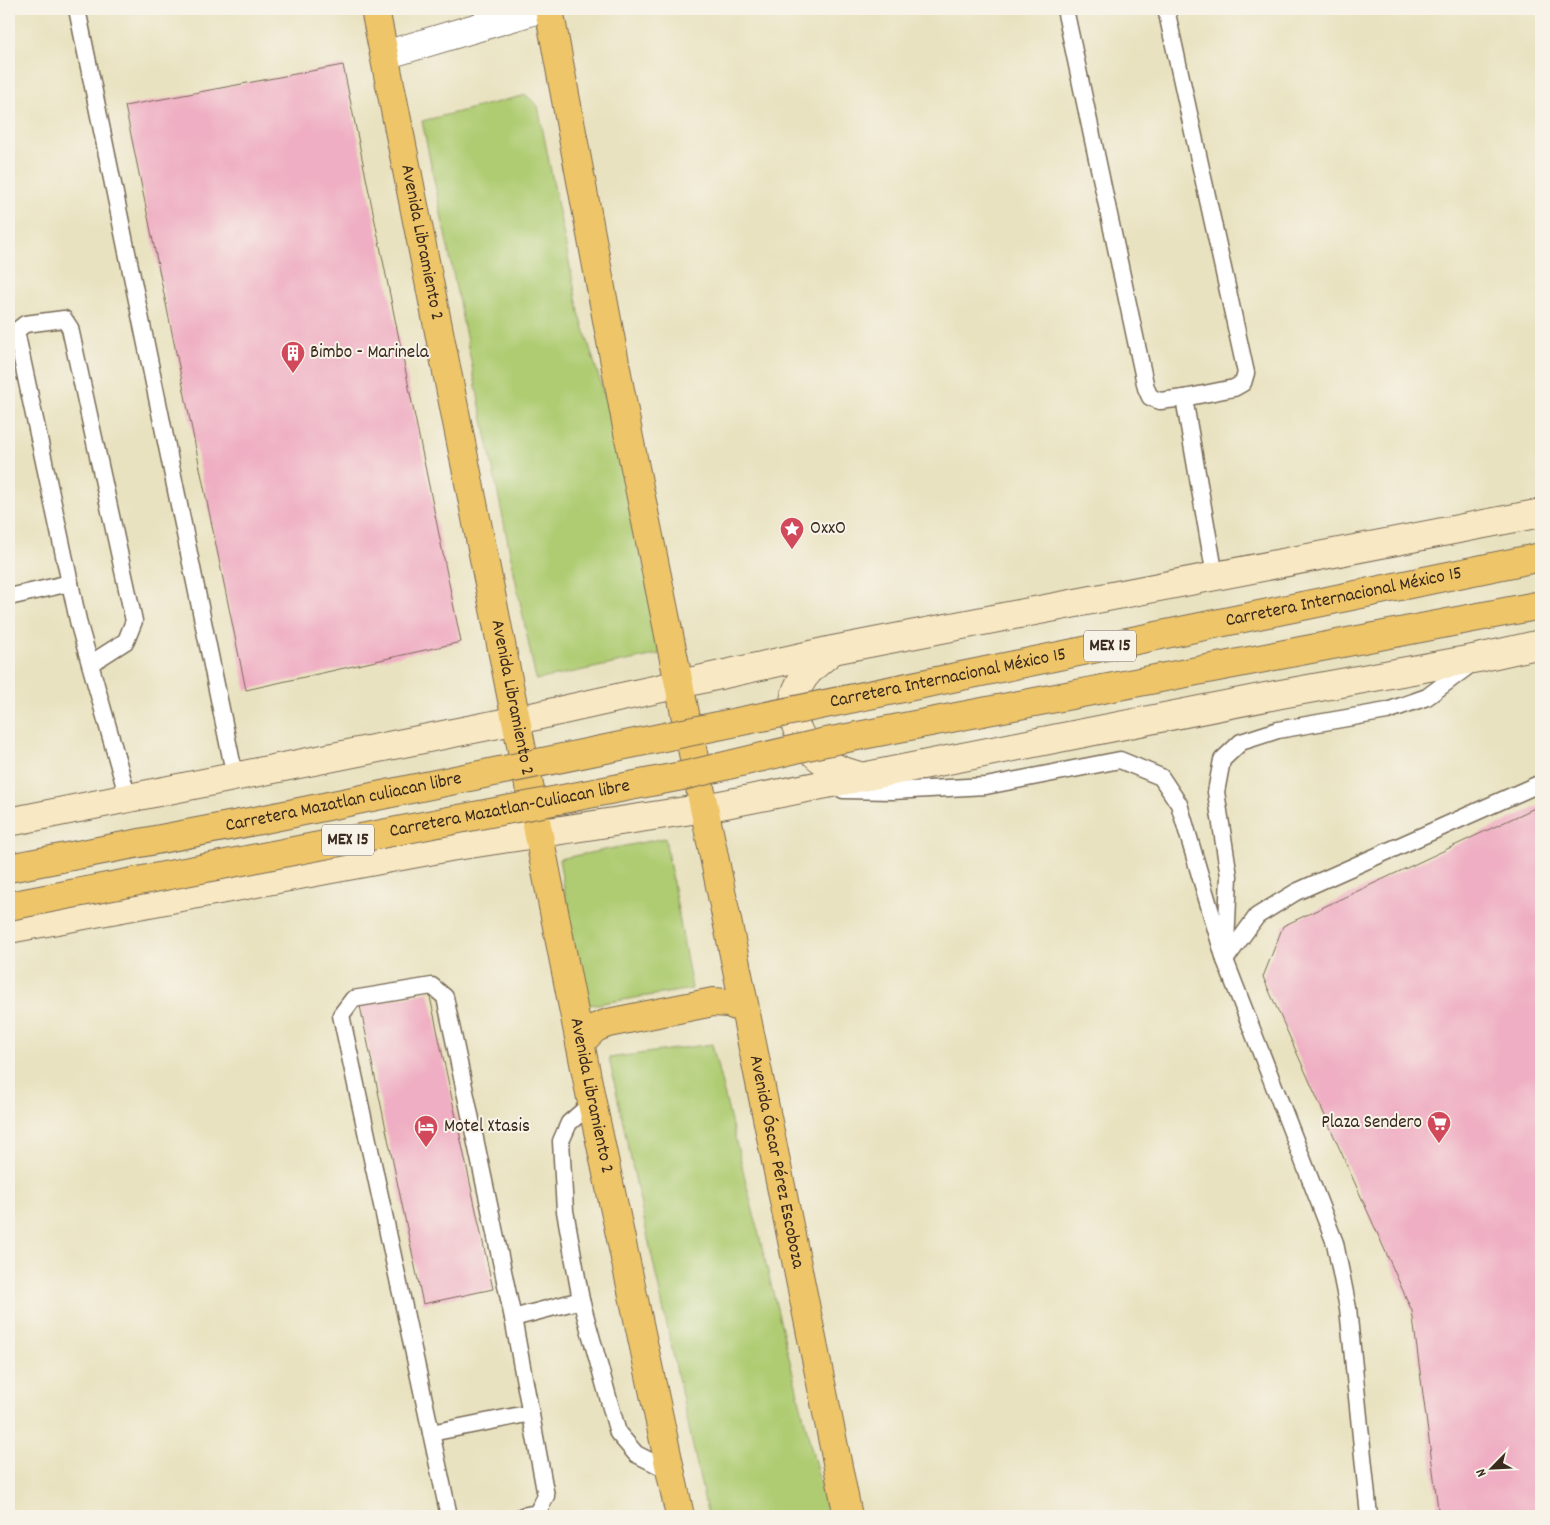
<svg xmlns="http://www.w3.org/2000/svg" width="1550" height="1525" viewBox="0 0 1550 1525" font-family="Dekko,sans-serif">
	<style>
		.green { fill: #afcc72; stroke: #757b48 }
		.building { fill: #efaec3 }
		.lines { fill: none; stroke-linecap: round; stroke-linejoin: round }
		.lane-casing { stroke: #786a57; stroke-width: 19 }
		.street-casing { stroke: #786a57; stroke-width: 30 }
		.secondary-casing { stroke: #786a57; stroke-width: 30 }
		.primary-casing { stroke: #786a57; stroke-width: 30 }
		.lane { stroke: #fff; stroke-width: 16 }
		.street { stroke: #fff; stroke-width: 28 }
		.secondary { stroke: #f8e8c3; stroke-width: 28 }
		.primary { stroke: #eec569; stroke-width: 28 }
		.highway-bridge-casing { stroke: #786a57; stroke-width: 30; stroke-linecap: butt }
		.highway-bridge { stroke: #eec569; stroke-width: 28 }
		.labels { text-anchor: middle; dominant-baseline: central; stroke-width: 4; stroke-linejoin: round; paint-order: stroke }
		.shield { fill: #f7f3e8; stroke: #73665b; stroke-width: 1 }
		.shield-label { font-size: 18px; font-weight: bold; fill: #3b2a1e }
		.street-label { font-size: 19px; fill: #3b2a1e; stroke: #f7f3e8 }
		.poi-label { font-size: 19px; fill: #3b2a1e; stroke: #f7f3e8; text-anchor: start }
	</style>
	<rect width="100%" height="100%" fill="#f7f3e8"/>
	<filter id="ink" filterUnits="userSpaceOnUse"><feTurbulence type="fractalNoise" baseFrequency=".02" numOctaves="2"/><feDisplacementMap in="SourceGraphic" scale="10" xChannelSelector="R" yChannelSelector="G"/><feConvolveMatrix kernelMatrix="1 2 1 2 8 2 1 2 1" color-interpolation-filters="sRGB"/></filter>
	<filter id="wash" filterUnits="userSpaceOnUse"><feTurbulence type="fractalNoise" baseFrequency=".0096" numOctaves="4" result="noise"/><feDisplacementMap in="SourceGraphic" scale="20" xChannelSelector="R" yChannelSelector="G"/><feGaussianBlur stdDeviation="1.12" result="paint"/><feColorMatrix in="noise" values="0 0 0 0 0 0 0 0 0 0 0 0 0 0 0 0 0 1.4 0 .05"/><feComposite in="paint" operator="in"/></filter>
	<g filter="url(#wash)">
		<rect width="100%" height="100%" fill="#e9e2c0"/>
		<!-- green -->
		<g class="green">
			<path d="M 526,95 L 538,106 L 579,312 L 625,463 L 660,654 L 536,680 L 422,121 Z"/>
			<path d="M 665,838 L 692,989 L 584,1006 L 559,859 Z"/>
			<path d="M 712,1044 L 828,1516 L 708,1516 L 609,1058 Z"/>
		</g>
		<g id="blocks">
			<!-- building -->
			<g class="building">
				<path d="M 343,65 L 461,642 L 246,690 L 125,106 Z"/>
				<path d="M 1541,805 L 1541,1516 L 1439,1516 L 1412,1311 L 1263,977 L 1283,926 Z"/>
				<path d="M 429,992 L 493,1289 L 423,1304 L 360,1006 Z"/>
			</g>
		</g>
	</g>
	<g filter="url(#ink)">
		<use href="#blocks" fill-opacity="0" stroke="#786a57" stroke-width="1"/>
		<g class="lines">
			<defs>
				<g id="lane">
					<path d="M 77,9 L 235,777"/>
					<path d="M 1065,9 L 1146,388 L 1150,397 L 1160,401 L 1184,398 L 1215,576"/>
					<path d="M 1166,9 L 1246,373 L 1243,383 L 1234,388 L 1184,398"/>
					<path d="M 9,597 L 70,583"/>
					<path d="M 90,664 L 126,641 L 134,621 L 70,328 L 64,319 L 25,324 L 16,331 L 79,625 L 128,798"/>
					<path d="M 843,790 L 892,791 L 986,786 L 1120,760 L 1161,777 L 1179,804 L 1225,960 L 1335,1243 L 1348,1308 L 1369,1516"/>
					<path d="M 1226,946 L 1229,876 L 1216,792 L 1222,760 L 1241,742 L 1278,730 L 1387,711 L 1427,697 L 1471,664"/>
					<path d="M 1225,960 L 1257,916 L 1296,892 L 1541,783"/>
					<path d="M 592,1103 L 569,1123 L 561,1141 L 565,1211 L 581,1300 L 618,1433 L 636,1454 L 670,1471"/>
					<path d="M 513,1318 L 581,1300"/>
					<path d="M 431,1433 L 531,1413"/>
					<path d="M 449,1516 L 341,1015 L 353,999 L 432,986 L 445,997 L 513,1318 L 546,1496 L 537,1513 L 522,1516"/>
				</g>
				<path id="street" d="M 385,55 L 539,9"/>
				<g id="secondary">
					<path d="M 832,651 C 822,659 811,667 804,677 C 779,712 801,752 836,768 C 844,772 854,774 862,777"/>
					<path d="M 9,822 L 518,720 L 833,650 L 1541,513"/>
					<path d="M 9,929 L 450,847 L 705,808 L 1281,694 L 1478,658 L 1541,644"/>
				</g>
				<g id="primary">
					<path id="s1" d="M 375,9 L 592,1103 L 680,1516"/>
					<path id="s2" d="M 549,9 L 629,438 L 848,1516"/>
					<path d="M 580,1043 L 595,1028 L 608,1023 L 713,1002 L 728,1003 L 744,1009"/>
				</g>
			</defs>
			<!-- lane casing -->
			<use href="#lane" class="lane-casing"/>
			<!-- street casing -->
			<use href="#street" class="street-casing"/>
			<!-- secondary casing -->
			<use href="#secondary" class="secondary-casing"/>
			<!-- primary casing -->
			<use href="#primary" class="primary-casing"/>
			<!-- lane -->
			<use href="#lane" class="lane"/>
			<!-- street -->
			<use href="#street" class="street"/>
			<!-- secondary -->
			<use href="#secondary" class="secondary"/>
			<!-- primary -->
			<use href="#primary" class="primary"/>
			<defs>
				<g id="highway-bridge">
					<path id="s3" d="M 9,868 L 260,820 L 1541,557"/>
					<path id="s4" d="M 9,906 L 687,775 L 821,743 L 1541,605"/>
				</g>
			</defs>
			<!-- highway-bridge casing -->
			<use href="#highway-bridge" class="highway-bridge-casing"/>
			<!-- highway-bridge -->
			<use href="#highway-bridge" class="highway-bridge"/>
		</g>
	</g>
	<!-- icons -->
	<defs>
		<symbol id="building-pin" viewBox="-11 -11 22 30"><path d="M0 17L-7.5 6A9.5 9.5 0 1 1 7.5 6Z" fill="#d1495b" stroke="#f7f3e8"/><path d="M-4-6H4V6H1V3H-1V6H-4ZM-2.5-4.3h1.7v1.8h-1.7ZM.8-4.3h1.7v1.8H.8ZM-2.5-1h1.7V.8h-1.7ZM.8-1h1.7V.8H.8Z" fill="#fff"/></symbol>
		<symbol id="sight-pin" viewBox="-11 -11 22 30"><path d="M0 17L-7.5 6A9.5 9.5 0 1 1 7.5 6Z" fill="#d1495b" stroke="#f7f3e8"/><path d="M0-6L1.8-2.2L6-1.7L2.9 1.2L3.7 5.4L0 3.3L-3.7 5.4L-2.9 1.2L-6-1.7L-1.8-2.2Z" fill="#fff"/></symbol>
		<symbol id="supermarket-pin" viewBox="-11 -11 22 30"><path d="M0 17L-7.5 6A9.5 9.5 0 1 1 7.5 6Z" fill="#d1495b" stroke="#f7f3e8"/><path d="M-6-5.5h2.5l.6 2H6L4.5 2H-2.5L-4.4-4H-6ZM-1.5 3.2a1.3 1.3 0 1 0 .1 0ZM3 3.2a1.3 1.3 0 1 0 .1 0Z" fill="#fff"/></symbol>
		<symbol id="hotel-pin" viewBox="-11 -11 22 30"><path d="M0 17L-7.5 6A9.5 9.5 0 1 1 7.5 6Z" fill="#d1495b" stroke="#f7f3e8"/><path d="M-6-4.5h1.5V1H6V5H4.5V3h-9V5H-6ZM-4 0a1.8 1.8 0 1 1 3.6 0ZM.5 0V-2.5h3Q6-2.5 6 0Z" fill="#fff"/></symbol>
	</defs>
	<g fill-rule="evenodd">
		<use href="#building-pin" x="279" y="339" width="28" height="38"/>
		<use href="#sight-pin" x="778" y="515" width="28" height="38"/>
		<use href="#supermarket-pin" x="1425" y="1109" width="28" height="38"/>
		<use href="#hotel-pin" x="412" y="1113" width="28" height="38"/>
	</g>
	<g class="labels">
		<!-- shield labels -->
		<g class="shield">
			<rect x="1084" y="630.5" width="52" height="31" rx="4"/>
			<rect x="322" y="824.5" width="52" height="31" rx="4"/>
		</g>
		<g class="shield-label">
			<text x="1110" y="646">MEX 15</text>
			<text x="348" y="840">MEX 15</text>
		</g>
		<!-- street labels -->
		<g class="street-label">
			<text stroke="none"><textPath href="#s1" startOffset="238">Avenida Libramiento 2</textPath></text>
			<text stroke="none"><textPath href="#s3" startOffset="1362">Carretera Internacional México 15</textPath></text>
			<text stroke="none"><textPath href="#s3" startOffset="958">Carretera Internacional México 15</textPath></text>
			<text stroke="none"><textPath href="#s1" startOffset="702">Avenida Libramiento 2</textPath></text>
			<text stroke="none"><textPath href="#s3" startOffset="341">Carretera Mazatlan culiacan libre</textPath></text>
			<text stroke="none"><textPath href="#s4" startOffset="510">Carretera Mazatlan-Culiacan libre</textPath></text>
			<text stroke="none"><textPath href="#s1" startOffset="1108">Avenida Libramiento 2</textPath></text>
			<text stroke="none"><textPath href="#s2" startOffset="1175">Avenida Óscar Pérez Escoboza</textPath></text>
		</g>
		<!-- poi labels -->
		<g class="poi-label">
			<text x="310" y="353">Bimbo - Marinela</text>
			<text x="810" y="529">OxxO</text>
			<text x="1422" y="1123" text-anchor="end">Plaza Sendero</text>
			<text x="444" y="1127">Motel Xtasis</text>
		</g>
	</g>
	<!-- margin -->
	<rect width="1550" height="1525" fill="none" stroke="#f7f3e8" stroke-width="30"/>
	<!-- north arrow -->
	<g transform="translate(1492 1468) rotate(246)" stroke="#f7f3e8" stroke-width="4" paint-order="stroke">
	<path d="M0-4L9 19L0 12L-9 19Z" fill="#3b2a1e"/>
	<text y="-8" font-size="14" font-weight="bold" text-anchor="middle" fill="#3b2a1e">N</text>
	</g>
</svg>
